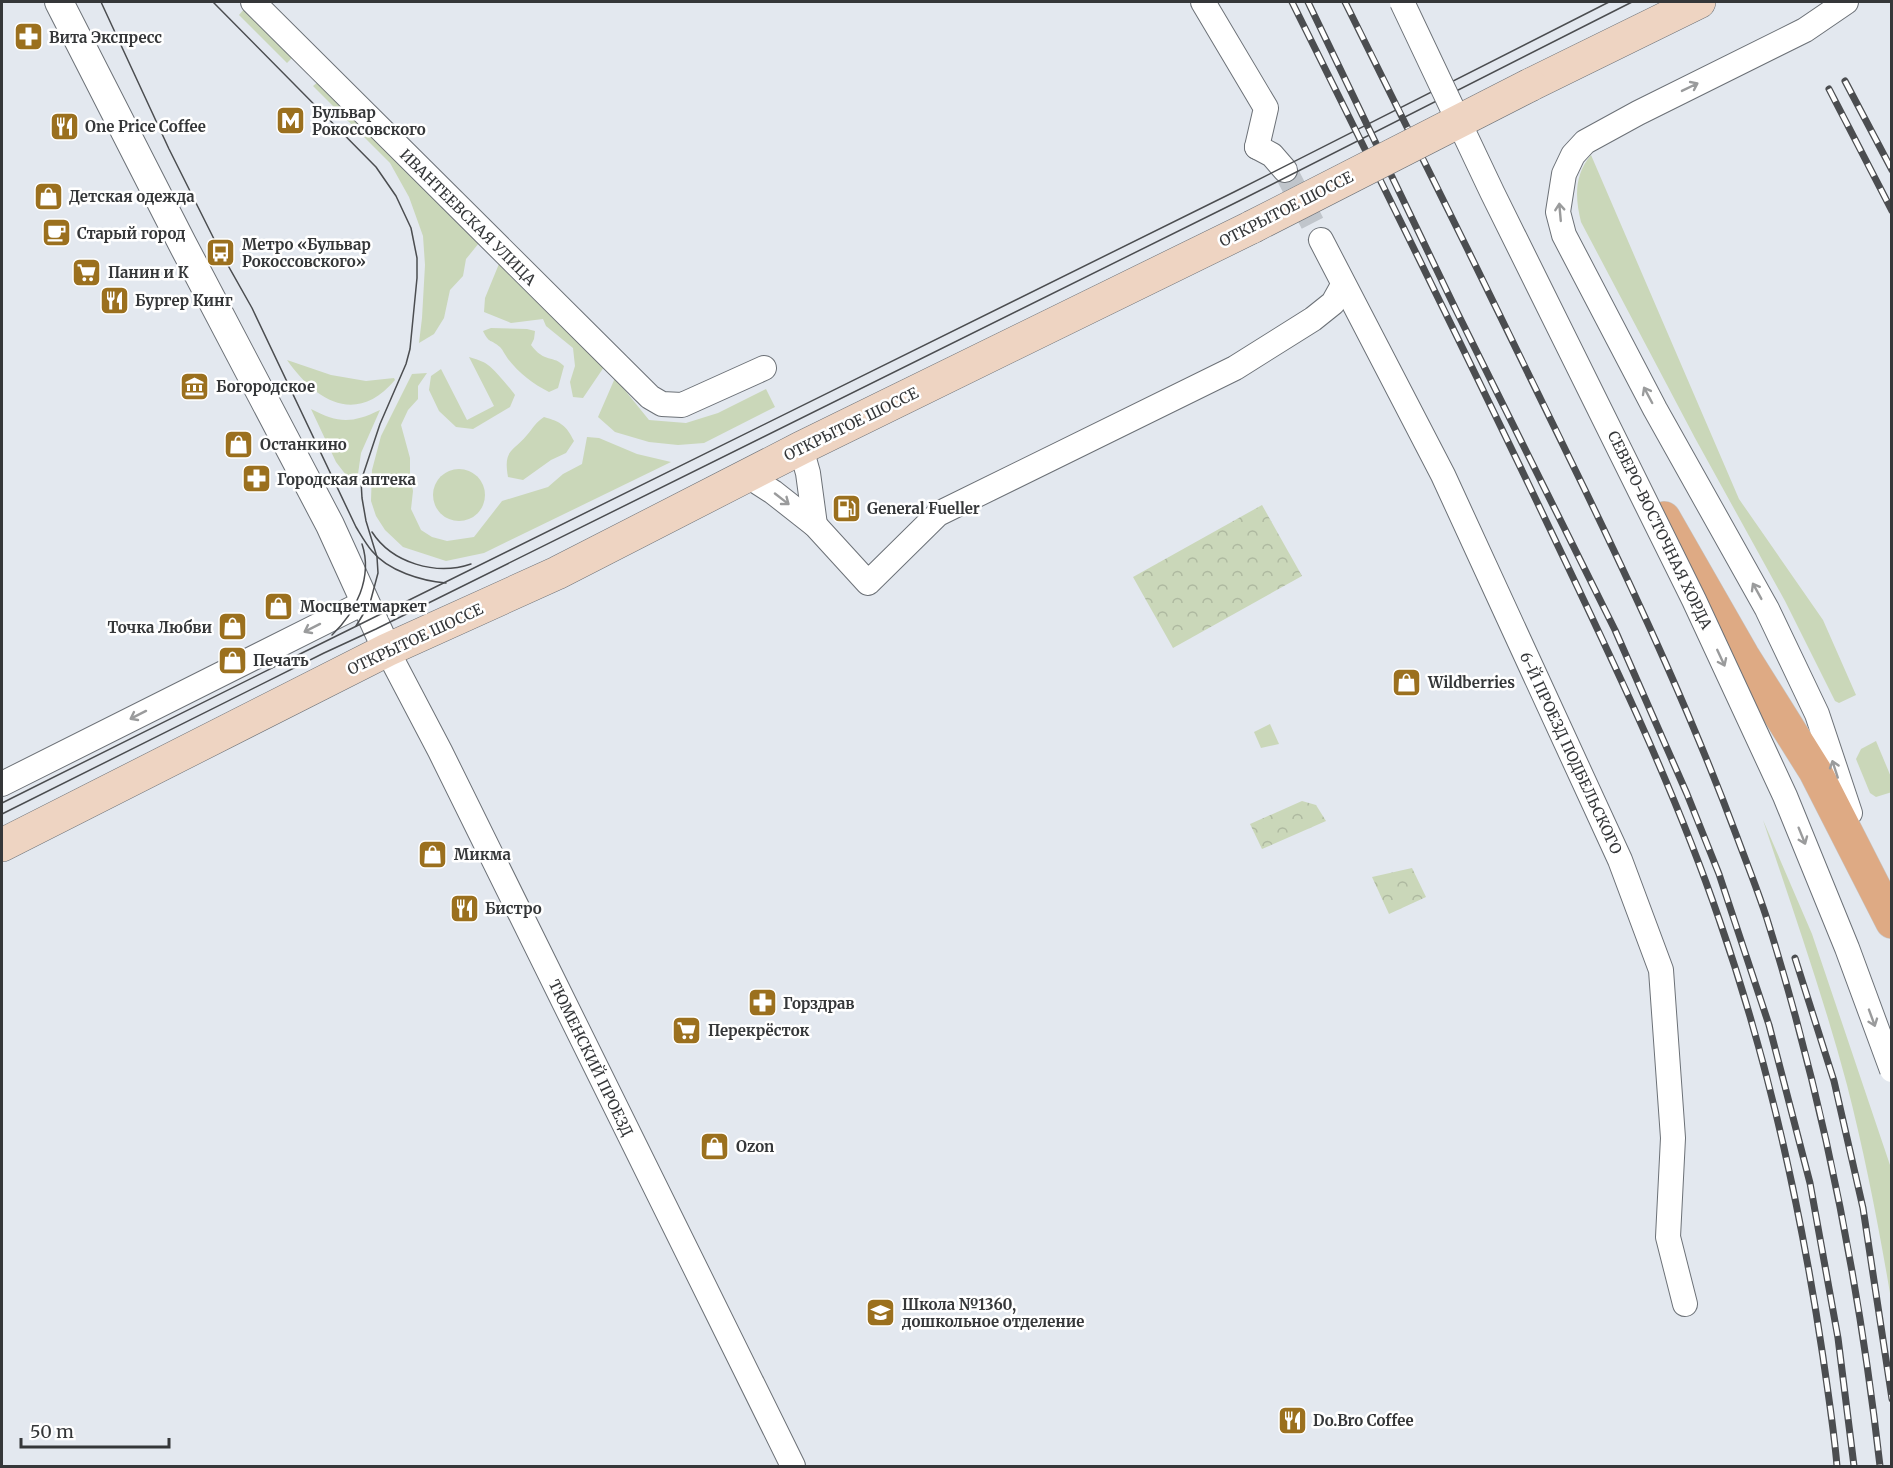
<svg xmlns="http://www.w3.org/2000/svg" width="1893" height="1468" viewBox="0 0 1893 1468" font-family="Merriweather,serif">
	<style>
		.grass { fill: #cad7b9 }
		.park { fill: url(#park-crowns) }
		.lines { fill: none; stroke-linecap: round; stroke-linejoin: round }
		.minor-tunnel { stroke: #c0c5cb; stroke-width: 24; stroke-dasharray: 24 12; stroke-linecap: butt }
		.minor-casing { stroke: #6c7177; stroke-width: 26 }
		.tertiary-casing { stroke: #6c7177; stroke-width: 30 }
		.secondary-casing { stroke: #6c7177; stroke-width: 34 }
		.primary-casing { stroke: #c6c7c8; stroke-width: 34 }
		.minor { stroke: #fff; stroke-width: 24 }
		.tertiary { stroke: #fff; stroke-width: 28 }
		.secondary { stroke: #eed4c2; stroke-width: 33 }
		.primary { stroke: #deaa84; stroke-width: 33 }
		.tram { stroke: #4b4d50; stroke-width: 1.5 }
		.rail-casing { stroke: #4b4d50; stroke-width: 7 }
		.rail { stroke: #fff; stroke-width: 4.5; stroke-dasharray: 14; stroke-linecap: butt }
		.minor-bridge-casing { stroke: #6c7177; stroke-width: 26; stroke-linecap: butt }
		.secondary-bridge-casing { stroke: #6c7177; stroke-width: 34; stroke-linecap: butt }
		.minor-bridge { stroke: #fff; stroke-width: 24 }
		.secondary-bridge { stroke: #eed4c2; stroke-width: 33 }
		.oneway { stroke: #9a9b9c }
		.labels { text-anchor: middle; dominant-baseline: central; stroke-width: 5; stroke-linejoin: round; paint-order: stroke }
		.poi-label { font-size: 15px; font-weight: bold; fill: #353739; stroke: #fff; text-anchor: start }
		.street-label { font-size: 15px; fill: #353739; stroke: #fff }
	</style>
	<defs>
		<pattern id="park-crowns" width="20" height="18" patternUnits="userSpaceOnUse" patternTransform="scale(1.5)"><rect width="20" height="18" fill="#cad7b9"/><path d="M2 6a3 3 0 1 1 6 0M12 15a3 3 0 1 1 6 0" fill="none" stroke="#aeb9a0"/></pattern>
	</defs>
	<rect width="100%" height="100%" fill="#e3e8ef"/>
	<!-- grass -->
	<g class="grass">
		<path d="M 245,8 L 293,57 L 287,63 L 239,15 Z"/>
		<path d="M 318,82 L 479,243 L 466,259 L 463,276 L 450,290 L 444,318 L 434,334 L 419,343 L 422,318 L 425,265 L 423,236 L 409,197 L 390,163 L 313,86 Z"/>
		<path d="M 1591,155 L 1739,499 L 1823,620 L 1856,695 L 1839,703 L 1835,701 L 1785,601 L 1695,438 L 1581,222 C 1575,198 1574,175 1591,155 Z"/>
		<path d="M 501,259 L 604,367 L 583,398 L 573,397 L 570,382 L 575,366 L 573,348 L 546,326 L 543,319 L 511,323 L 484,312 L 485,298 Z"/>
		<path d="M 491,328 L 527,329 L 535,331 L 534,339 L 531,345 C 544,363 554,355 564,366 L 558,388 L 549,392 C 533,384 519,373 508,359 C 505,355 503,350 500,347 C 491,339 489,344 483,331 Z"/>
		<path d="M 469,357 C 475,359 483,361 488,365 C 494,369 511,389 515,395 L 510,407 L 473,429 L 456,427 L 439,411 L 429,390 L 431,376 L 441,369 L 467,420 L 494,406 Z"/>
		<path d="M 287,360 L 331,375 L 366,381 L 394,378 L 395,380 C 356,426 316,401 287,360 Z"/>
		<path d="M 427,373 L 418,386 L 418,399 L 408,410 L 401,425 L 410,458 L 410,475 L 413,491 L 411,509 L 421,530 L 432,537 L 447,541 L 474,537 L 502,501 L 548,487 L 563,474 L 582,464 L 587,437 L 599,438 L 637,454 L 671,462 L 484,553 L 446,561 L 403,547 L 385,530 L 376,516 L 371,501 L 372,470 L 381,436 L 412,374 Z"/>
		<path d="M 615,378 L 649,420 L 686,423 L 718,413 L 766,389 L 775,407 L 704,443 L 678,445 L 649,442 L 615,432 L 598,417 Z"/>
		<path d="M 311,409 C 338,423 351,424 380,410 L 361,453 L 356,488 L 336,462 Z"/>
		<path d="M 544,417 C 561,422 566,425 574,441 L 566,453 L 551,460 L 523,480 L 508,477 C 503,449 513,452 527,435 C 533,428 536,422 544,417 Z"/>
		<circle cx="459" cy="495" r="26"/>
		<path d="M 1270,724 L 1279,744 L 1261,748 L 1254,732 Z"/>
		<path d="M 1876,741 L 1891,777 L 1892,792 L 1876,797 L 1870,793 L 1856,759 L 1861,749 Z"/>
		<path d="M 1763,820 L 1812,934 L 1891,1168 L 1891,1299 C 1879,1228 1865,1155 1847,1085 C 1823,995 1792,908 1763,820 Z"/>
	</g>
	<!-- park -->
	<g class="park">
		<path d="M 1262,505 L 1302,576 L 1173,648 L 1133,577 Z"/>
		<path d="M 1302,801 L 1316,805 L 1326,821 L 1262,849 L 1250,824 Z"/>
		<path d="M 1412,868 L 1426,897 L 1389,914 L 1372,877 Z"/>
	</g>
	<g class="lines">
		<!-- minor-tunnel -->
		<path class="minor-tunnel" d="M 1285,170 L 1321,240"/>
		<defs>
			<g id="minor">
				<path d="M 253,2 L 650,397 L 662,404 L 682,405 L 764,368"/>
				<path d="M 1203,2 L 1266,108 L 1257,147"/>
				<path d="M 1846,2 L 1805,30 L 1638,113 L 1585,142 L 1573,155 L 1564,174 L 1558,212 L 1564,235 L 1655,409 L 1767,609 L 1817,714 L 1850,813"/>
				<path d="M 1257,147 L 1272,155 L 1285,170"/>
				<path d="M 1321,240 L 1443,475 L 1620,860 L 1661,970 L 1673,1138 L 1668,1237 L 1685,1304"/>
				<path d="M 801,448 L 808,473 L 815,525"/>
				<path d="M 748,476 L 773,492 L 815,525 L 868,583 L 938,514 L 1235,368 L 1313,319 L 1333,303 L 1343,285"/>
				<path d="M 387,650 L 440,751 L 793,1466"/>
				<path d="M 2,784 L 365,602"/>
			</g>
			<path id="tertiary" d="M 59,2 L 182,243 L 330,525 L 387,650"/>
			<g id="secondary">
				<path d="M 1530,85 L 1699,2"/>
				<path d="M 2,845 L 387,650 L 557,573 L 801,448 L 1252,227"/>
			</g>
			<path id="primary" d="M 1664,518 L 1743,656 L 1815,771 L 1892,922"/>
		</defs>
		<!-- minor casing -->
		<use href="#minor" class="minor-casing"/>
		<!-- tertiary casing -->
		<use href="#tertiary" class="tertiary-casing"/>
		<!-- secondary casing -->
		<use href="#secondary" class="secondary-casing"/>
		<!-- primary casing -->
		<use href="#primary" class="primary-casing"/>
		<!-- minor -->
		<use href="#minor" class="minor"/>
		<!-- tertiary -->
		<use href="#tertiary" class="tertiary"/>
		<!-- secondary -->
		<use href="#secondary" class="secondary"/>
		<!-- primary -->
		<use href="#primary" class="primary"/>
		<!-- tram -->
		<g class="tram">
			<path d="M 101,2 L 169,149 L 221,253 L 252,308 L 356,527 C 361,535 366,544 372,551 C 388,571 422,581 446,583"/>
			<path d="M 213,2 L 376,167 L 396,196 L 411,228 L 417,258 L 417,278 L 410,349 L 406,364 L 380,424 L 361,481 L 362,498 L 366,521 L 377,557 L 378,573 L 370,603 L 356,626"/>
			<path d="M 372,532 C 392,563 436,576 471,564"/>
			<path d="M 332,635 C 356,612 373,577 362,544"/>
			<path d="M 2,803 L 304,652 L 1234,192 L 1609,2"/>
			<path d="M 2,814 L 324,653 L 376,629 L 1239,201 L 1632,2"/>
		</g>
		<defs>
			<g id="rail">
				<path d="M 1292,2 C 1375,169 1458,337 1539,506 C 1603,641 1670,776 1719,919 C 1768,1060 1801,1209 1823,1357 C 1828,1393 1834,1430 1837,1466"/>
				<path d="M 1308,2 L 1457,312 L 1615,630 L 1687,794 L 1719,874 L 1769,1025 L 1810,1183 L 1838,1338 L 1854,1466"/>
				<path d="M 1345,2 C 1426,164 1506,327 1585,490 C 1640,604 1693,719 1737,837 C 1747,864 1758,891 1767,919 C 1823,1098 1859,1280 1880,1466"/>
				<path d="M 1845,81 L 1892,170"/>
				<path d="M 1829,89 L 1892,211"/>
				<path d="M 1795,958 L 1834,1081 L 1863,1208 L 1892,1399"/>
			</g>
		</defs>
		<!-- rail casing -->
		<use href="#rail" class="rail-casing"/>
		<!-- rail -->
		<use href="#rail" class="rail"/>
		<defs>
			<path id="minor-bridge" d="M 1402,2 L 1492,192 L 1694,600 L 1785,796 L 1847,948 L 1892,1070"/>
			<path id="secondary-bridge" d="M 1252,227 L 1530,85"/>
		</defs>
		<!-- minor-bridge casing -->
		<use href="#minor-bridge" class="minor-bridge-casing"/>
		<!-- secondary-bridge casing -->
		<use href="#secondary-bridge" class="secondary-bridge-casing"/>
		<!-- minor-bridge -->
		<use href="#minor-bridge" class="minor-bridge"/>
		<!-- secondary-bridge -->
		<use href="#secondary-bridge" class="secondary-bridge"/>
	</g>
	<!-- one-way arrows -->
	<defs><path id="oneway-shaft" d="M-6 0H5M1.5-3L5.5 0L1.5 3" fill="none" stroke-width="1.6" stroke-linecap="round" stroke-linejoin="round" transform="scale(1.5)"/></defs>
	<g class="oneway">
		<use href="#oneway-shaft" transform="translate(1690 87) rotate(-26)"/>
		<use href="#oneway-shaft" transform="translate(1560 212) rotate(-95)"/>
		<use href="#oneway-shaft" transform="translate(1648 395) rotate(-118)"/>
		<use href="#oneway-shaft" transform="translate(782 499) rotate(38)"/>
		<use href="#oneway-shaft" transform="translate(1757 591) rotate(-119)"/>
		<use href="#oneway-shaft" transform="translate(312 628) rotate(153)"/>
		<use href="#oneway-shaft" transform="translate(1721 658) rotate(65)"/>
		<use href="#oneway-shaft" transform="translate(138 715) rotate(153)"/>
		<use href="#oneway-shaft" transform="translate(1835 769) rotate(-108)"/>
		<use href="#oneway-shaft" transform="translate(1802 836) rotate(68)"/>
		<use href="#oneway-shaft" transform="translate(1872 1018) rotate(70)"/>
	</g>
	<!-- icons -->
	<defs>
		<symbol id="pharmacy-square" viewBox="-11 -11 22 22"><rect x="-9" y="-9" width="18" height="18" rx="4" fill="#9b701e" stroke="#fff"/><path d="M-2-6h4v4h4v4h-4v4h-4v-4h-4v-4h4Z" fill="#fff"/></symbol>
		<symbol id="metro-square" viewBox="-11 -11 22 22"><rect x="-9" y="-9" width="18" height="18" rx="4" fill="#9b701e" stroke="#fff"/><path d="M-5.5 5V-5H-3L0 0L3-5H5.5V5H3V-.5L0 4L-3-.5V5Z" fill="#fff"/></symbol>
		<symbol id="restaurant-square" viewBox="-11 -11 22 22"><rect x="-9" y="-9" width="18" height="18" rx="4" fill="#9b701e" stroke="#fff"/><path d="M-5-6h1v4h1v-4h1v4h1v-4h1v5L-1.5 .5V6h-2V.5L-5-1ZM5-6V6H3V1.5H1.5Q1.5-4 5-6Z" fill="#fff"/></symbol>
		<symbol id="shop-square" viewBox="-11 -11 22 22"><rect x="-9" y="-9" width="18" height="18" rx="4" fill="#9b701e" stroke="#fff"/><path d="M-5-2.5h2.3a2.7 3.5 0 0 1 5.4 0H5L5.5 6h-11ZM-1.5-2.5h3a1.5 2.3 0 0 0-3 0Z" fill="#fff"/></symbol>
		<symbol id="cafe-square" viewBox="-11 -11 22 22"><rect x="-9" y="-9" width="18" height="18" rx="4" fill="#9b701e" stroke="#fff"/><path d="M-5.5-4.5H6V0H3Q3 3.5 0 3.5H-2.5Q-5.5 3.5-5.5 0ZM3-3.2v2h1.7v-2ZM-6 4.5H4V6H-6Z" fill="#fff"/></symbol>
		<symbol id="bus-square" viewBox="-11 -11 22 22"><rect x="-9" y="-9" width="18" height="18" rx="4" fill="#9b701e" stroke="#fff"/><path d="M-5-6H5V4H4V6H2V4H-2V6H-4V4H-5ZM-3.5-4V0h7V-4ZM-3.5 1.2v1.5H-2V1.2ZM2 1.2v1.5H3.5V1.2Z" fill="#fff"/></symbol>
		<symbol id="supermarket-square" viewBox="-11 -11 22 22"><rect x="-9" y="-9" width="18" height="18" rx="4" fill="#9b701e" stroke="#fff"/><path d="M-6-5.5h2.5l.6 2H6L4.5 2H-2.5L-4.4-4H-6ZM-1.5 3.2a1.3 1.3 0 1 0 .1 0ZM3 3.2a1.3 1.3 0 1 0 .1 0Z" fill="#fff"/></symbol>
		<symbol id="museum-square" viewBox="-11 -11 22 22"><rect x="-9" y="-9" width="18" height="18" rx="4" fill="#9b701e" stroke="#fff"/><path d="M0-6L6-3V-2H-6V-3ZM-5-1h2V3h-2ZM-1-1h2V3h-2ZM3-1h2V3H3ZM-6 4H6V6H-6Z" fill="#fff"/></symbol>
		<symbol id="fuel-square" viewBox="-11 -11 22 22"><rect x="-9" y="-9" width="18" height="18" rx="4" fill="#9b701e" stroke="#fff"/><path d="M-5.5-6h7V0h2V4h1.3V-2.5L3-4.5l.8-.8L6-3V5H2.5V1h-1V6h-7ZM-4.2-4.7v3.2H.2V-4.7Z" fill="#fff"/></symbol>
		<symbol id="school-square" viewBox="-11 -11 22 22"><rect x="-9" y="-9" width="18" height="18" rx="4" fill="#9b701e" stroke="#fff"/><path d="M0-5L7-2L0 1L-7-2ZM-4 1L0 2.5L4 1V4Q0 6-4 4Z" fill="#fff"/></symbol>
	</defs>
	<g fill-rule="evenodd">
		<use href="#pharmacy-square" x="12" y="20" width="33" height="33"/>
		<use href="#metro-square" x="274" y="104" width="33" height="33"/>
		<use href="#restaurant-square" x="48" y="110" width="33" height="33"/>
		<use href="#shop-square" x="32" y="180" width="33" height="33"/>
		<use href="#cafe-square" x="40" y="216" width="33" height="33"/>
		<use href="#bus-square" x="204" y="236" width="33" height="33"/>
		<use href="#supermarket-square" x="70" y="256" width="33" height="33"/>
		<use href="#restaurant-square" x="98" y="284" width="33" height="33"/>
		<use href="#museum-square" x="178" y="370" width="33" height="33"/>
		<use href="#shop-square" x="222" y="428" width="33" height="33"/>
		<use href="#pharmacy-square" x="240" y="462" width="33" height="33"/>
		<use href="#fuel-square" x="830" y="492" width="33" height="33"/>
		<use href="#shop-square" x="262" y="590" width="33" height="33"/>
		<use href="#shop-square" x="216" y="610" width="33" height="33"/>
		<use href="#shop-square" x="216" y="644" width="33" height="33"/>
		<use href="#shop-square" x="1390" y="666" width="33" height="33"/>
		<use href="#shop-square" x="416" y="838" width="33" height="33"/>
		<use href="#restaurant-square" x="448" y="892" width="33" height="33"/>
		<use href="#pharmacy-square" x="746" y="986" width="33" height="33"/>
		<use href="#supermarket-square" x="670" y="1014" width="33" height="33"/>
		<use href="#shop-square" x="698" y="1130" width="33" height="33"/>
		<use href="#school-square" x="864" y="1296" width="33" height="33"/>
		<use href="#restaurant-square" x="1276" y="1404" width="33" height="33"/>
	</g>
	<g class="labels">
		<!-- poi labels -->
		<g class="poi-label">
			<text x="49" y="37">Вита Экспресс</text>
			<text x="312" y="112">Бульвар<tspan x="312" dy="17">Рокоссовского</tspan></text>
			<text x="85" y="126">One Price Coffee</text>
			<text x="69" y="196">Детская одежда</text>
			<text x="77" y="233">Старый город</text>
			<text x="242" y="244">Метро «Бульвар<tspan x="242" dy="17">Рокоссовского»</tspan></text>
			<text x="108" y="272">Панин и К</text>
			<text x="135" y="300">Бургер Кинг</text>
			<text x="216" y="386">Богородское</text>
			<text x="260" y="444">Останкино</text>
			<text x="277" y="479">Городская аптека</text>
			<text x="867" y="508">General Fueller</text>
			<text x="300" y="606">Мосцветмаркет</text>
			<text x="212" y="627" text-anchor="end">Точка Любви</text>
			<text x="253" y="660">Печать</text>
			<text x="1428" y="682">Wildberries</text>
			<text x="454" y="854">Микма</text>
			<text x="485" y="908">Бистро</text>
			<text x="783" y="1003">Горздрав</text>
			<text x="708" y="1030">Перекрёсток</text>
			<text x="736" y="1146">Ozon</text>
			<text x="902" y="1304">Школа №1360,<tspan x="902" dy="17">дошкольное отделение</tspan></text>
			<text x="1313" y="1420">Do.Bro Coffee</text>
		</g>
		<!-- street labels -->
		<g class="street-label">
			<text transform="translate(1286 209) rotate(-27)">ОТКРЫТОЕ ШОССЕ</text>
			<text transform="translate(468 217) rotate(45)">ИВАНТЕЕВСКАЯ УЛИЦА</text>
			<text transform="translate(851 424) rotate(-26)">ОТКРЫТОЕ ШОССЕ</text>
			<text transform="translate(1660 530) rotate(64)">СЕВЕРО-ВОСТОЧНАЯ ХОРДА</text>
			<text transform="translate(415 639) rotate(-25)">ОТКРЫТОЕ ШОССЕ</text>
			<text transform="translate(1571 753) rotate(65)">6-Й ПРОЕЗД ПОДБЕЛЬСКОГО</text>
			<text transform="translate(591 1058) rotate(64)">ТЮМЕНСКИЙ ПРОЕЗД</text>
		</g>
	</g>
	<!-- border -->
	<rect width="1893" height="1468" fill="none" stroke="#353739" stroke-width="6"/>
	<!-- scale -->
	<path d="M21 1438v9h148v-9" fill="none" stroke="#353739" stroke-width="3"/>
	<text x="30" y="1438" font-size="18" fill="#353739" stroke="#ffffff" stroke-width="4.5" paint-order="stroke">50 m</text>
</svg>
